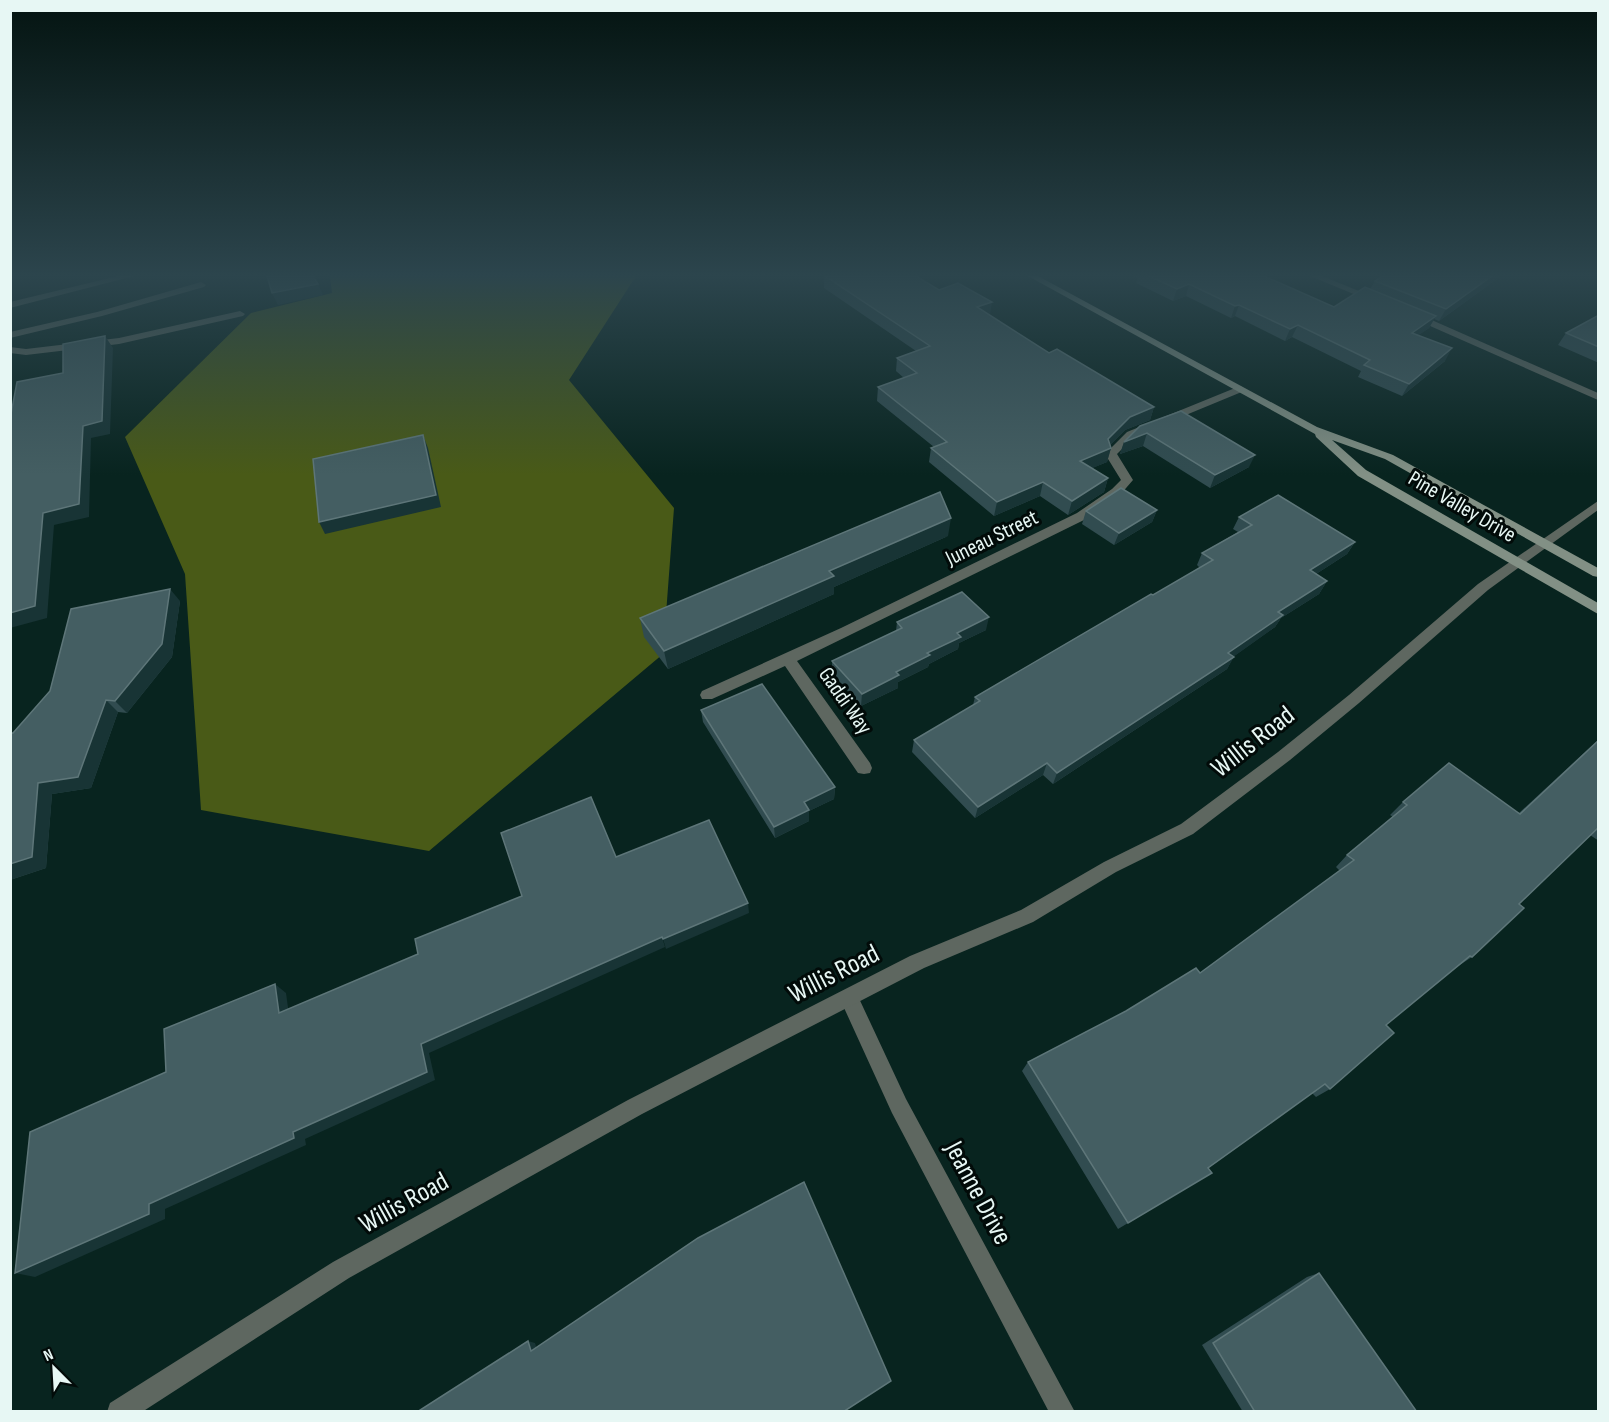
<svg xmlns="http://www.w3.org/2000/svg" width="1609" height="1422" viewBox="0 0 1609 1422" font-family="'Sofia Sans Condensed',sans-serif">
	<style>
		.forest { fill: #495a17 }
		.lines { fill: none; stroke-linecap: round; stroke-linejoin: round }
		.service { fill: #5e6760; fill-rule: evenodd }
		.minor { fill: #5e6760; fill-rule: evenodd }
		.tertiary { fill: #5e6760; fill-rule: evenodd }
		.secondary { fill: #829085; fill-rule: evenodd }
		.wall { fill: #314c50 }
		.shaded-wall { fill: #183435 }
		.building { fill: #445e62; stroke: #5e7679; stroke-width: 1.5 }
		.labels { text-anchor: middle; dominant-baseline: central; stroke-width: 6; stroke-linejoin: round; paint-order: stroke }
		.street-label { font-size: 22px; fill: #e7f7f4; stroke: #020b09 }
		.near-street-label { font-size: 27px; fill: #e7f7f4; stroke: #020b09 }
	</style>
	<rect width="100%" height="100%" fill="#08241f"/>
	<!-- forest -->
	<path class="forest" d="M 330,276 L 636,276 L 569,380 L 674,508 L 663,654 L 429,851 L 201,810 L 185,574 L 125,437 L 251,313 L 332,293 Z"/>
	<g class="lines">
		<!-- service -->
		<g class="service">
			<path d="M 118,276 L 134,276 L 10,308 L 10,302 Z"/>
			<path d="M 201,282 L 206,285 L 204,287 L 102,316 L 10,338 L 10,332 L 97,312 Z"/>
			<path d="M 240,311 L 245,314 L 243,316 L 119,344 L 26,355 L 10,353 L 10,347 L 26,349 L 119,338 Z"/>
		</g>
		<!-- minor -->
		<g class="minor">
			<path d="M 1310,276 L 1322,276 L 1381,300 L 1373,302 Z"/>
			<path d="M 1412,314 L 1418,314 L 1598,393 L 1598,400 L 1412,318 Z"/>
			<path d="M 1240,386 L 1245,389 L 1244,391 L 1135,436 L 1117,454 L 1133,480 L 1120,495 L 1086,519 L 797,661 L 870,763 L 872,768 L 870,773 L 864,774 L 858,773 L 785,666 L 712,699 L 702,699 L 700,695 L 702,691 L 841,628 L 1077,513 L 1112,489 L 1121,480 L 1105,454 L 1127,432 Z"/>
			<path d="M 849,990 L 856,992 L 906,1099 L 1075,1412 L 1049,1412 L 892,1113 L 840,999 L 842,992 Z"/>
		</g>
		<!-- tertiary -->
		<path class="tertiary" d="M 1598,501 L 1598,510 L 1488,590 L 1359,703 L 1290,760 L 1193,834 L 1116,872 L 1033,922 L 924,968 L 642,1114 L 349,1278 L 142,1412 L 107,1412 L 110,1403 L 333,1262 L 628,1100 L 910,956 L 1021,910 L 1104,862 L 1181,824 L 1278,752 L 1349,695 L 1478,584 Z"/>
		<!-- secondary -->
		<path class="secondary" d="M 1028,276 L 1038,276 L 1317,427 L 1393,455 L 1598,568 L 1598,577 L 1593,576 L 1385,459 L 1332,440 L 1366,470 L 1598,603 L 1598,614 L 1358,476 L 1316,437 L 1315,434 Z"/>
	</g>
	<!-- wall -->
	<g class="wall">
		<path d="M 824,276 L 916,276 L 939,290 L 989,315 L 1049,353 L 1154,407 L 1150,420 L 1125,430 L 1110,445 L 1111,448 L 1107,462 L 1092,468 L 1108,478 L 1104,492 L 1068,515 L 1040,496 L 994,516 L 929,462 L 931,448 L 934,447 L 877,401 L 878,387 L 904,378 L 896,371 L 897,358 L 916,351 L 824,288 Z"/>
		<path d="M 1133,276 L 1264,276 L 1334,307 L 1370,289 L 1375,281 L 1501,276 L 1439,321 L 1434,319 L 1429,328 L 1418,335 L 1445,361 L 1402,396 L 1358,377 L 1361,371 L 1292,337 L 1285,341 L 1235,316 L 1231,318 L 1186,296 L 1173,301 L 1136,283 L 1138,278 Z"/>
		<path d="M 1599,315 L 1599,363 L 1558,345 L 1566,333 Z"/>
		<path d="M 1140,426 L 1249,467 L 1210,488 L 1143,446 L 1120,454 L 1124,442 Z"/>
		<path d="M 1157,510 L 1152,522 L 1114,545 L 1082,524 L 1086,511 Z"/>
		<path d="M 1239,517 L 1355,542 L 1347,554 L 1316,574 L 1327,581 L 1319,594 L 1281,618 L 1275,627 L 1234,656 L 1227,669 L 1053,784 L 1043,775 L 975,818 L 912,752 L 914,740 L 973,705 L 975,697 L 1200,568 L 1197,565 L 1202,553 L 1238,532 L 1233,529 Z"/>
		<path d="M 948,536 L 834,587 L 834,594 L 668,669 L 644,637 L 640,618 Z"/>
		<path d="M 180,601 L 172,657 L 127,713 L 118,712 L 91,788 L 52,794 L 46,868 L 10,880 L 10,733 L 13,733 Z"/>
		<path d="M 897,622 L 986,630 L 959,643 L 958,649 L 929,664 L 928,667 L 898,682 L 898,688 L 861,706 L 832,673 L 832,661 L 896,631 Z"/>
		<path d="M 701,710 L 835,787 L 834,799 L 809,811 L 809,821 L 775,838 L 703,722 Z"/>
		<path d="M 1599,739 L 1599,841 L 1590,835 L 1519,904 L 1472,957 L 1455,968 L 1386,1025 L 1330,1089 L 1316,1097 L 1312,1093 L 1208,1168 L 1212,1173 L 1118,1229 L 1022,1071 L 1028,1062 L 1200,973 L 1340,871 L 1336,867 L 1347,855 L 1393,817 L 1390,815 L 1403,802 L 1519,813 Z"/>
		<path d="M 1319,1273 L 1417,1412 L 1243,1412 L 1202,1345 L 1307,1277 Z"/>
	</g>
	<!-- shaded-wall -->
	<g class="shaded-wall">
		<path d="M 1492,276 L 1501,276 L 1439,321 L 1446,309 Z"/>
		<path d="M 318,284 L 323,295 L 278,305 L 272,293 Z"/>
		<path d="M 1189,284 L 1186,296 L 1173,301 L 1177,289 Z"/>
		<path d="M 992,302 L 990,315 L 977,307 Z"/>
		<path d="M 1239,305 L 1235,316 L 1231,318 L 1235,306 Z"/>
		<path d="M 1436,316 L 1429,328 L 1405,345 L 1412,333 Z"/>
		<path d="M 1298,325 L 1292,337 L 1285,341 L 1290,329 Z"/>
		<path d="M 105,336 L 113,348 L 110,434 L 91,438 L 89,517 L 54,525 L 47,618 L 10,628 L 10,613 L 43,513 L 83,426 Z"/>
		<path d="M 1452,348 L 1445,361 L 1402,396 L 1409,384 Z"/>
		<path d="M 1154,407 L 1150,420 L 1125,430 L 1105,450 L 1111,448 L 1107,462 L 1076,475 L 1080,461 L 1108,439 L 1130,417 Z"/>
		<path d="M 1147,433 L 1143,446 L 1120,454 L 1124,442 Z"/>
		<path d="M 423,435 L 428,448 L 441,507 L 325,534 L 319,522 Z"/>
		<path d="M 1255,455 L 1249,467 L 1210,488 L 1215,475 Z"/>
		<path d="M 1108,478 L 1104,492 L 1068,515 L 1072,501 Z"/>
		<path d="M 1043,482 L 1040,496 L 994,516 L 997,502 Z"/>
		<path d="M 1157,510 L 1152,522 L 1114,545 L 1119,533 Z"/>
		<path d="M 951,518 L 948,536 L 834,587 L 834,594 L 668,669 L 664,651 L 829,571 Z"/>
		<path d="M 1355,542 L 1347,554 L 1302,583 L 1310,570 Z"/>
		<path d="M 1327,581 L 1319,594 L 1281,618 L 1275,627 L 1222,665 L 1228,653 L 1278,612 Z"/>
		<path d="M 170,589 L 180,601 L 172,657 L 127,713 L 115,701 Z"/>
		<path d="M 989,617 L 986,630 L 959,643 L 958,649 L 929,664 L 928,667 L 898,682 L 898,688 L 861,706 L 862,694 L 927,653 L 957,633 Z"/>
		<path d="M 1234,657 L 1227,669 L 1053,784 L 1057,773 Z"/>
		<path d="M 106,700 L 118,712 L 91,788 L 52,794 L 46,868 L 10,880 L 10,864 L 38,783 Z"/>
		<path d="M 1047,763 L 1043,775 L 975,818 L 978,807 Z"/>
		<path d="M 835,787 L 834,799 L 809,811 L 809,821 L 775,838 L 774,827 L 804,802 Z"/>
		<path d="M 748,903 L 749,913 L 666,949 L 663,939 Z"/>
		<path d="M 662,937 L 665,947 L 429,1053 L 435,1080 L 305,1139 L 306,1145 L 165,1209 L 165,1219 L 35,1277 L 15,1273 L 149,1204 L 293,1132 L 421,1044 Z"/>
		<path d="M 275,984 L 286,993 L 290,1022 L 279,1013 Z"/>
		<path d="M 528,1341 L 535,1343 L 538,1353 L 531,1351 Z"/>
	</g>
	<!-- building -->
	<g class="building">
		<path d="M 267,276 L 313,276 L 318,284 L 272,293 Z"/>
		<path d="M 825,276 L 916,276 L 939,290 L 958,283 L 992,302 L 977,307 L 1049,353 L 1057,349 L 1154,407 L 1130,417 L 1108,439 L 1111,448 L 1080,461 L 1108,478 L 1072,501 L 1043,482 L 997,502 L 931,448 L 947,442 L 878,387 L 917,373 L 897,358 L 930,346 Z"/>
		<path d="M 1149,276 L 1264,276 L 1334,307 L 1365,287 L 1436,316 L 1412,333 L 1452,348 L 1409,384 L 1364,365 L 1370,360 L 1298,325 L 1290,329 L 1239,305 L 1235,306 L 1189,284 L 1177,289 Z"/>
		<path d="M 1382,276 L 1492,276 L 1446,309 L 1375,281 Z"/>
		<path d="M 1599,315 L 1599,347 L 1566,333 Z"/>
		<path d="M 105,336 L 102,421 L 83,426 L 79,504 L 43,513 L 35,606 L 10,613 L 10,414 L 11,414 L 17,382 L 63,373 L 63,344 Z"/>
		<path d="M 1181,411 L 1255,455 L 1215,475 L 1147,433 L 1124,442 L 1140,426 Z"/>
		<path d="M 423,435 L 436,495 L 319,522 L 313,459 Z"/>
		<path d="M 1121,488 L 1157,510 L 1119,533 L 1086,511 Z"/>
		<path d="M 940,492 L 951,518 L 829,571 L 834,576 L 664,651 L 640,618 Z"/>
		<path d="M 1278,495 L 1355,542 L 1310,570 L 1327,581 L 1278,612 L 1283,615 L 1228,653 L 1234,657 L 1057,773 L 1047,763 L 978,807 L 914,740 L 980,701 L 975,697 L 1151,594 L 1153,595 L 1213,560 L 1202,553 L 1252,525 L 1239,517 Z"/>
		<path d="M 170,589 L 162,644 L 115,701 L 106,700 L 78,777 L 38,783 L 32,857 L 10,864 L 10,733 L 13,733 L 50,691 L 71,609 Z"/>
		<path d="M 962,592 L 989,617 L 957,633 L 961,637 L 927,653 L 930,655 L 896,672 L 899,675 L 862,694 L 832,661 L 902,628 L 897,622 Z"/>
		<path d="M 762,684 L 835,787 L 804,802 L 809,810 L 774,827 L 701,710 Z"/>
		<path d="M 1599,740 L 1599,827 L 1519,904 L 1524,908 L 1472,957 L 1470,956 L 1386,1025 L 1394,1033 L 1330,1089 L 1325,1084 L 1208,1168 L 1212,1173 L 1128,1223 L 1028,1062 L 1126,1011 L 1196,968 L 1200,973 L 1354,860 L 1347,855 L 1407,805 L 1403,802 L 1449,763 L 1520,814 Z"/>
		<path d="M 591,797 L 616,857 L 709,820 L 748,903 L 663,939 L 662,937 L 421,1044 L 427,1072 L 293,1132 L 294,1138 L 149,1204 L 149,1214 L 15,1273 L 30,1132 L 166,1072 L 164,1029 L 275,984 L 279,1013 L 418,954 L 415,939 L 522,896 L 501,833 Z"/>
		<path d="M 804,1182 L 891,1381 L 843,1412 L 417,1412 L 528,1341 L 531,1351 L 698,1238 Z"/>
		<path d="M 1319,1273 L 1417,1412 L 1255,1412 L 1213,1343 Z"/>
	</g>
	<!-- sky -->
	<linearGradient id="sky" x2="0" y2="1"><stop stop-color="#041411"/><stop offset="0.58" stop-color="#2c454d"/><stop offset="1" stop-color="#2c454d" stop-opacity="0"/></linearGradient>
	<rect width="1609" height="475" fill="url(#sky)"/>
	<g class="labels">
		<!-- street labels -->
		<g class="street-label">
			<text transform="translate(1462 507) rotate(30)">Pine Valley Drive</text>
			<text transform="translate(992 538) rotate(-26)">Juneau Street</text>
			<text transform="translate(845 701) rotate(55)">Gaddi Way</text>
		</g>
		<!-- near-street labels -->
		<g class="near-street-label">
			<text transform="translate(1253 742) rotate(-38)">Willis Road</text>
			<text transform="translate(834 974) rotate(-27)">Willis Road</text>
			<text transform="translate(978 1193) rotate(62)">Jeanne Drive</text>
			<text transform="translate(404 1203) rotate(-29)">Willis Road</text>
		</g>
	</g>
	<!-- border -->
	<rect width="1609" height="1422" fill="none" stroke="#e7f7f4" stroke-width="24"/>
	<!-- north arrow -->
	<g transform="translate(54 1368) rotate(336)" stroke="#020b09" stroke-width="4.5" paint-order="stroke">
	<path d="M0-4.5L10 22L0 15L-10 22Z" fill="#e7f7f4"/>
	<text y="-9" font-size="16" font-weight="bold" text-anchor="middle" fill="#e7f7f4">N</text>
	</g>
</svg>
